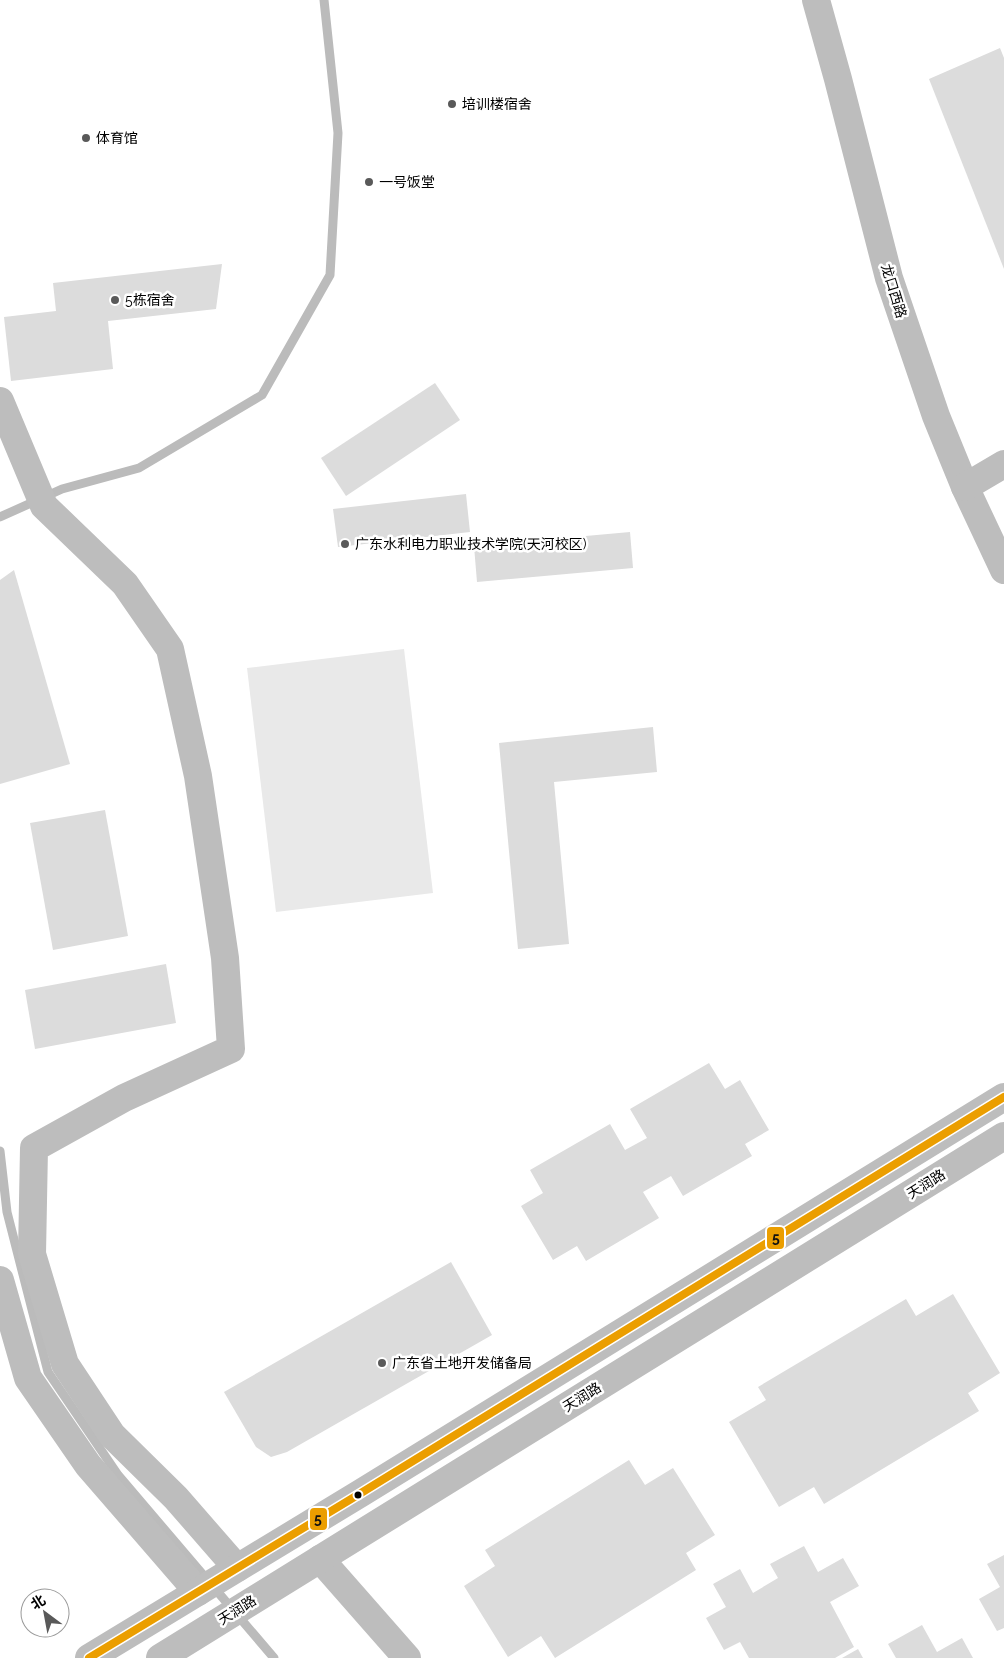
<svg xmlns="http://www.w3.org/2000/svg" width="1004" height="1658" viewBox="0 0 1004 1658" font-family="Raleway,'Noto Sans SC',sans-serif">
	<style>
		.green { fill: #e9e9e9 }
		.lines { fill: none; stroke-linecap: round; stroke-linejoin: round }
		.stream { stroke: #bbb; stroke-width: 9 }
		.building { fill: #dcdcdc }
		.minor { stroke: #bdbdbd; stroke-width: 28 }
		.bus-1-casing { stroke: #fff; stroke-width: 11 }
		.bus-1 { stroke: #eb9e00; stroke-width: 8 }
		.poi-dot { fill: #595959; stroke: #fff; stroke-width: 2 }
		.bus-dot { fill: #000; stroke: #fff; stroke-width: 2 }
		.labels { text-anchor: middle; dominant-baseline: central; stroke-width: 5; stroke-linejoin: round; paint-order: stroke }
		.poi-label { font-size: 14px; fill: #000; stroke: #fff; text-anchor: start }
		.street-label { font-size: 14px; fill: #000; stroke: #fff }
		.line-badge { stroke: #fff; stroke-width: 2 }
		.pale-badge-label { font-size: 14px; text-anchor: middle; font-weight: bold; fill: #111 }
	</style>
	<rect width="100%" height="100%" fill="#fff"/>
	<!-- green -->
	<path class="green" d="M 404,649 L 433,893 L 276,912 L 247,668 Z"/>
	<g class="lines">
		<!-- stream -->
		<g class="stream">
			<path d="M 0,517 L 62,489 L 139,468 L 262,395 L 330,275 L 338,133 L 324,0"/>
			<path d="M 0,1151 L 7,1212 L 48,1372 L 118,1475 L 274,1658"/>
		</g>
	</g>
	<!-- building -->
	<g class="building">
		<path d="M 1000,48 L 1004,58 L 1004,269 L 929,79 Z"/>
		<path d="M 222,264 L 216,309 L 108,321 L 113,369 L 11,381 L 4,317 L 56,311 L 53,283 Z"/>
		<path d="M 435,383 L 460,420 L 346,496 L 321,458 Z"/>
		<path d="M 466,494 L 470,532 L 338,547 L 333,509 Z"/>
		<path d="M 630,532 L 633,568 L 477,582 L 474,546 Z"/>
		<path d="M 14,570 L 70,764 L 0,784 L 0,580 Z"/>
		<path d="M 653,727 L 657,772 L 554,782 L 569,944 L 518,949 L 499,743 Z"/>
		<path d="M 105,810 L 128,936 L 53,950 L 30,823 Z"/>
		<path d="M 166,964 L 176,1023 L 35,1049 L 25,990 Z"/>
		<path d="M 709,1063 L 725,1089 L 740,1080 L 769,1130 L 745,1144 L 752,1156 L 683,1196 L 671,1176 L 643,1192 L 659,1218 L 586,1261 L 577,1246 L 553,1260 L 521,1206 L 543,1193 L 530,1170 L 610,1124 L 625,1150 L 647,1138 L 630,1109 Z"/>
		<path d="M 451,1262 L 492,1335 L 287,1452 L 271,1457 L 256,1447 L 224,1392 Z"/>
		<path d="M 953,1294 L 1000,1373 L 968,1393 L 979,1411 L 824,1504 L 814,1487 L 779,1507 L 729,1422 L 766,1400 L 758,1387 L 906,1299 L 916,1316 Z"/>
		<path d="M 629,1460 L 645,1485 L 673,1468 L 715,1535 L 686,1553 L 696,1570 L 555,1658 L 541,1636 L 508,1657 L 464,1586 L 495,1566 L 485,1550 Z"/>
		<path d="M 804,1546 L 818,1572 L 843,1558 L 859,1586 L 830,1602 L 854,1647 L 835,1658 L 749,1658 L 740,1642 L 724,1650 L 706,1618 L 726,1607 L 713,1584 L 740,1569 L 753,1593 L 778,1578 L 770,1564 Z"/>
		<path d="M 1004,1555 L 1004,1628 L 997,1631 L 979,1599 L 1000,1587 L 987,1564 Z"/>
		<path d="M 922,1625 L 937,1652 L 962,1638 L 973,1658 L 896,1658 L 888,1644 Z"/>
		<path d="M 858,1649 L 863,1658 L 842,1658 Z"/>
	</g>
	<g class="lines">
		<!-- minor -->
		<g class="minor">
			<path d="M 816,0 L 838,79 L 889,278 L 936,416 L 965,487 L 1004,570"/>
			<path d="M 0,401 L 44,506 L 125,584 L 170,649 L 198,776 L 225,958 L 231,1049 L 124,1098 L 34,1148 L 32,1254 L 65,1364 L 112,1435 L 176,1498 L 237,1568"/>
			<path d="M 965,487 L 1004,464"/>
			<path d="M 0,1280 L 28,1378 L 88,1465 L 198,1592"/>
			<path d="M 320,1559 L 407,1658"/>
			<path d="M 89,1658 L 361,1493 L 1004,1097"/>
			<path d="M 160,1658 L 1004,1136"/>
		</g>
		<defs>
			<path id="bus-1" d="M 89,1658 L 361,1493 L 1004,1097"/>
		</defs>
		<!-- bus-1 casing -->
		<use href="#bus-1" class="bus-1-casing"/>
		<!-- bus-1 -->
		<use href="#bus-1" class="bus-1"/>
	</g>
	<!-- markers -->
	<g class="poi-dot">
		<circle cx="452" cy="104" r="5"/>
		<circle cx="86" cy="138" r="5"/>
		<circle cx="369" cy="182" r="5"/>
		<circle cx="115" cy="300" r="5"/>
		<circle cx="345" cy="544" r="5"/>
		<circle cx="382" cy="1363" r="5"/>
	</g>
	<circle class="bus-dot" cx="358" cy="1495" r="4.5"/>
	<g class="labels">
		<!-- poi labels -->
		<g class="poi-label">
			<text x="462" y="104">培训楼宿舍</text>
			<text x="96" y="138">体育馆</text>
			<text x="379" y="182">一号饭堂</text>
			<text x="125" y="300">5栋宿舍</text>
			<text x="355" y="544">广东水利电力职业技术学院(天河校区)</text>
			<text x="392" y="1363">广东省土地开发储备局</text>
		</g>
		<!-- street labels -->
		<g class="street-label">
			<text transform="translate(894 291) rotate(73)">龙口西路</text>
			<text transform="translate(926 1184) rotate(-32)">天润路</text>
			<text transform="translate(582 1397) rotate(-32)">天润路</text>
			<text transform="translate(237 1610) rotate(-32)">天润路</text>
		</g>
	</g>
	<g class="line-badge">
		<rect x="766" y="1226" width="19" height="24" rx="5" fill="#eb9e00"/>
		<rect x="309" y="1507" width="19" height="24" rx="5" fill="#eb9e00"/>
	</g>
	<g class="pale-badge-label">
		<text x="776" y="1243">5</text>
		<text x="318" y="1524">5</text>
	</g>
	<!-- north arrow -->
	<g transform="translate(45 1613) rotate(328)"><circle r="24" fill="#ffffff" stroke="#999999"/>
	<path d="M0-4L9 19L0 12L-9 19Z" fill="#595959"/>
	<text y="-8" font-size="14" font-weight="bold" text-anchor="middle" fill="#000000">北</text>
	</g>
</svg>
